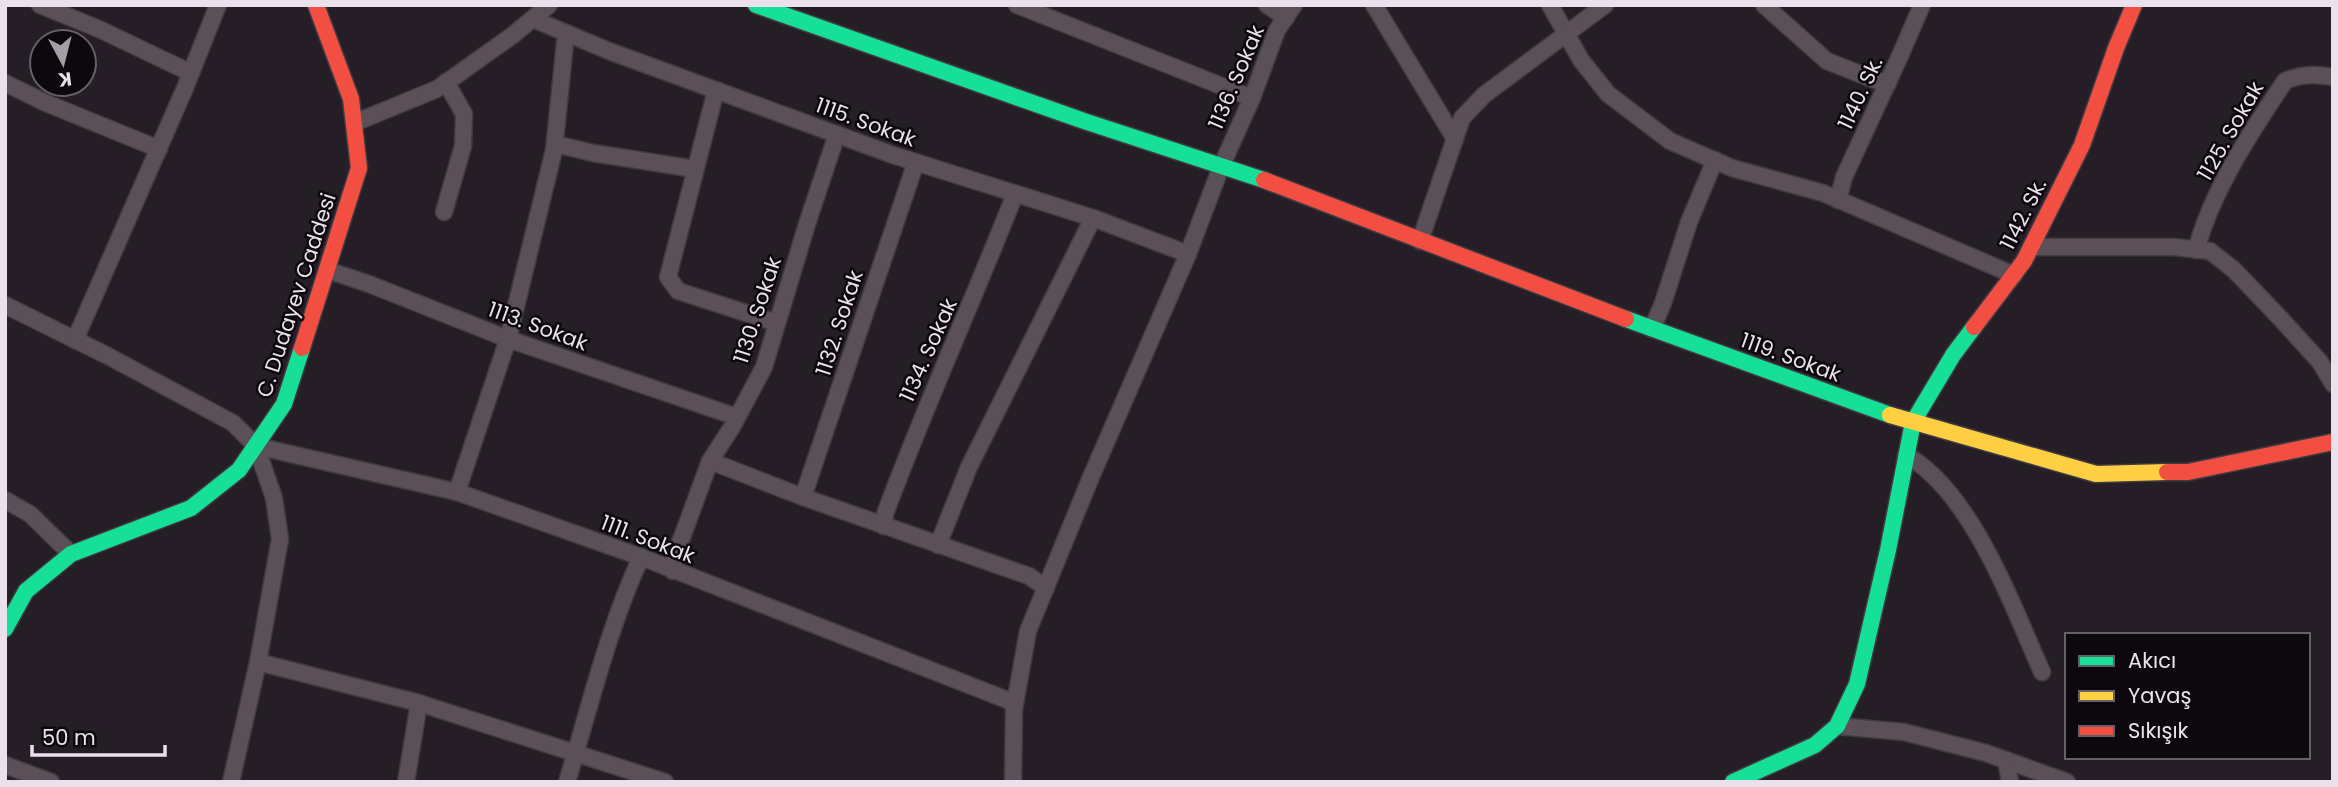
<svg xmlns="http://www.w3.org/2000/svg" width="2338" height="787" viewBox="0 0 2338 787" font-family="Poppins,sans-serif">
	<style>
		.lines { fill: none; stroke-linecap: round; stroke-linejoin: round }
		.street-casing { stroke: #403a41; stroke-width: 19 }
		.fast-casing { stroke: #403a41; stroke-width: 19 }
		.slow-casing { stroke: #403a41; stroke-width: 19 }
		.jam-casing { stroke: #403a41; stroke-width: 19 }
		.street { stroke: #5c5058; stroke-width: 16 }
		.fast { stroke: #16e098; stroke-width: 16 }
		.slow { stroke: #ffcf43; stroke-width: 16 }
		.jam { stroke: #f24e42; stroke-width: 16 }
		.labels { text-anchor: middle; dominant-baseline: central; stroke-width: 5; stroke-linejoin: round; paint-order: stroke }
		.street-label { font-size: 21px; fill: #eae1ec; stroke: #0d080e }
	</style>
	<rect width="100%" height="100%" fill="#251e26"/>
	<g class="lines">
		<defs>
			<g id="street">
				<path d="M 40,5 L 99,29 L 191,73"/>
				<path d="M 1017,5 L 1252,98"/>
				<path d="M 1267,5 L 1286,18"/>
				<path d="M 1374,5 L 1455,139"/>
				<path d="M 1550,5 L 1581,60 L 1608,94 L 1670,141 L 1732,168 L 1823,193 L 2014,275"/>
				<path d="M 1764,5 L 1827,61 L 1875,80 L 1888,83"/>
				<path d="M 533,19 L 609,51 L 893,155 L 1093,218 L 1188,254"/>
				<path d="M 5,83 L 46,103 L 159,149"/>
				<path d="M 716,90 L 668,277 L 678,291 L 777,323"/>
				<path d="M 354,123 L 437,89 L 513,35 L 549,5"/>
				<path d="M 555,144 L 593,153 L 695,169"/>
				<path d="M 1838,200 L 1844,177 L 1899,58 L 1922,5"/>
				<path d="M 444,212 L 463,146 L 464,114 L 446,82"/>
				<path d="M 1420,241 L 1462,118 L 1484,95 L 1605,5"/>
				<path d="M 2031,247 L 2174,247 L 2210,251 L 2234,270 L 2281,319 L 2320,362 L 2333,384"/>
				<path d="M 2196,250 C 2213,189 2250,133 2285,81 C 2301,74 2315,74 2333,77"/>
				<path d="M 327,270 L 369,284 L 508,339 L 737,417"/>
				<path d="M 5,305 L 108,356 L 233,423 L 256,446 L 274,498 L 280,539 L 258,662 L 231,782"/>
				<path d="M 1652,329 L 1663,303 L 1689,222 L 1715,160"/>
				<path d="M 75,340 L 185,88 L 218,5"/>
				<path d="M 256,446 L 457,492 L 641,557 L 1015,703"/>
				<path d="M 1906,455 C 1972,492 2012,605 2042,672"/>
				<path d="M 710,461 L 803,497 L 1029,576 L 1046,588"/>
				<path d="M 457,492 L 508,339 L 554,150 L 566,33"/>
				<path d="M 803,497 L 916,162"/>
				<path d="M 5,500 L 30,514 L 71,554"/>
				<path d="M 884,526 L 885,514 C 925,406 973,301 1015,194"/>
				<path d="M 938,545 L 969,467 L 1093,218"/>
				<path d="M 673,571 L 674,559 L 710,461 L 732,427 L 764,367 L 807,224 L 837,134"/>
				<path d="M 258,662 L 419,703 L 665,782"/>
				<path d="M 1837,726 L 1904,732 L 1986,753 L 2067,782"/>
				<path d="M 2006,760 L 2010,782"/>
				<path d="M 5,765 L 51,782"/>
				<path d="M 406,782 L 419,703"/>
				<path d="M 567,782 C 590,706 608,629 641,557"/>
				<path d="M 1013,782 L 1014,709 L 1028,631 L 1091,477 L 1188,254 L 1221,167 L 1252,98 L 1277,30 L 1294,5"/>
			</g>
			<g id="fast">
				<path d="M 756,5 L 1084,121 L 1264,180"/>
				<path d="M 1626,319 L 1890,415"/>
				<path d="M 5,629 L 26,591 L 71,554 L 191,508 L 239,470 L 284,404 L 302,348"/>
				<path d="M 1733,782 L 1815,745 L 1837,726 L 1857,684 L 1888,550 L 1913,422 L 1953,355 L 1974,327"/>
			</g>
			<path id="slow" d="M 1890,415 L 2096,474 L 2167,472"/>
			<g id="jam">
				<path d="M 1264,180 L 1626,319"/>
				<path d="M 1974,327 L 2024,261 L 2082,145 L 2116,48 L 2134,5"/>
				<path d="M 302,348 L 359,168 L 351,99 L 316,5"/>
				<path d="M 2167,472 L 2188,472 L 2333,442"/>
			</g>
		</defs>
		<!-- street casing -->
		<use href="#street" class="street-casing"/>
		<!-- fast casing -->
		<use href="#fast" class="fast-casing"/>
		<!-- slow casing -->
		<use href="#slow" class="slow-casing"/>
		<!-- jam casing -->
		<use href="#jam" class="jam-casing"/>
		<!-- street -->
		<use href="#street" class="street"/>
		<!-- fast -->
		<use href="#fast" class="fast"/>
		<!-- slow -->
		<use href="#slow" class="slow"/>
		<!-- jam -->
		<use href="#jam" class="jam"/>
	</g>
	<g class="labels">
		<!-- street labels -->
		<g class="street-label">
			<text transform="translate(1236 77) rotate(-67)">1136. Sokak</text>
			<text transform="translate(1860 93) rotate(-65)">1140. Sk.</text>
			<text transform="translate(866 122) rotate(20)">1115. Sokak</text>
			<text transform="translate(2230 131) rotate(-60)">1125. Sokak</text>
			<text transform="translate(2023 214) rotate(-63)">1142. Sk.</text>
			<text transform="translate(296 295) rotate(-72)">C. Dudayev Caddesi</text>
			<text transform="translate(757 310) rotate(-72)">1130. Sokak</text>
			<text transform="translate(839 323) rotate(-72)">1132. Sokak</text>
			<text transform="translate(538 326) rotate(20)">1113. Sokak</text>
			<text transform="translate(928 350) rotate(-66)">1134. Sokak</text>
			<text transform="translate(1791 357) rotate(20)">1119. Sokak</text>
			<text transform="translate(648 539) rotate(21)">1111. Sokak</text>
		</g>
	</g>
	<!-- border -->
	<rect width="2338" height="787" fill="none" stroke="#eae1ec" stroke-width="14"/>
	<!-- legend -->
	<rect x="2065" y="633" width="245" height="126" fill="#0d080e" stroke="#655f67" stroke-width="2"/>
	<rect x="2079" y="656" width="35" height="10" fill="#16e098" stroke="#655f67" stroke-width="2"/>
	<text x="2128" y="668" font-size="21" fill="#eae1ec">Akıcı</text>
	<rect x="2079" y="691" width="35" height="10" fill="#ffcf43" stroke="#655f67" stroke-width="2"/>
	<text x="2128" y="703" font-size="21" fill="#eae1ec">Yavaş</text>
	<rect x="2079" y="726" width="35" height="10" fill="#f24e42" stroke="#655f67" stroke-width="2"/>
	<text x="2128" y="738" font-size="21" fill="#eae1ec">Sıkışık</text>
	<!-- north arrow -->
	<g transform="translate(63 63) rotate(173)"><circle r="33" fill="#0d080e" stroke="#655f67" stroke-width="2"/>
	<path d="M0-5L12 26L0 18L-12 26Z" fill="#a59da7"/>
	<text y="-10" font-size="19" font-weight="bold" text-anchor="middle" fill="#eae1ec">K</text>
	</g>
	<!-- scale -->
	<path d="M32 745v10h133v-10" fill="none" stroke="#eae1ec" stroke-width="3.5"/>
	<text x="42" y="745" font-size="21" fill="#eae1ec" stroke="#0d080e" stroke-width="5" paint-order="stroke">50 m</text>
</svg>
